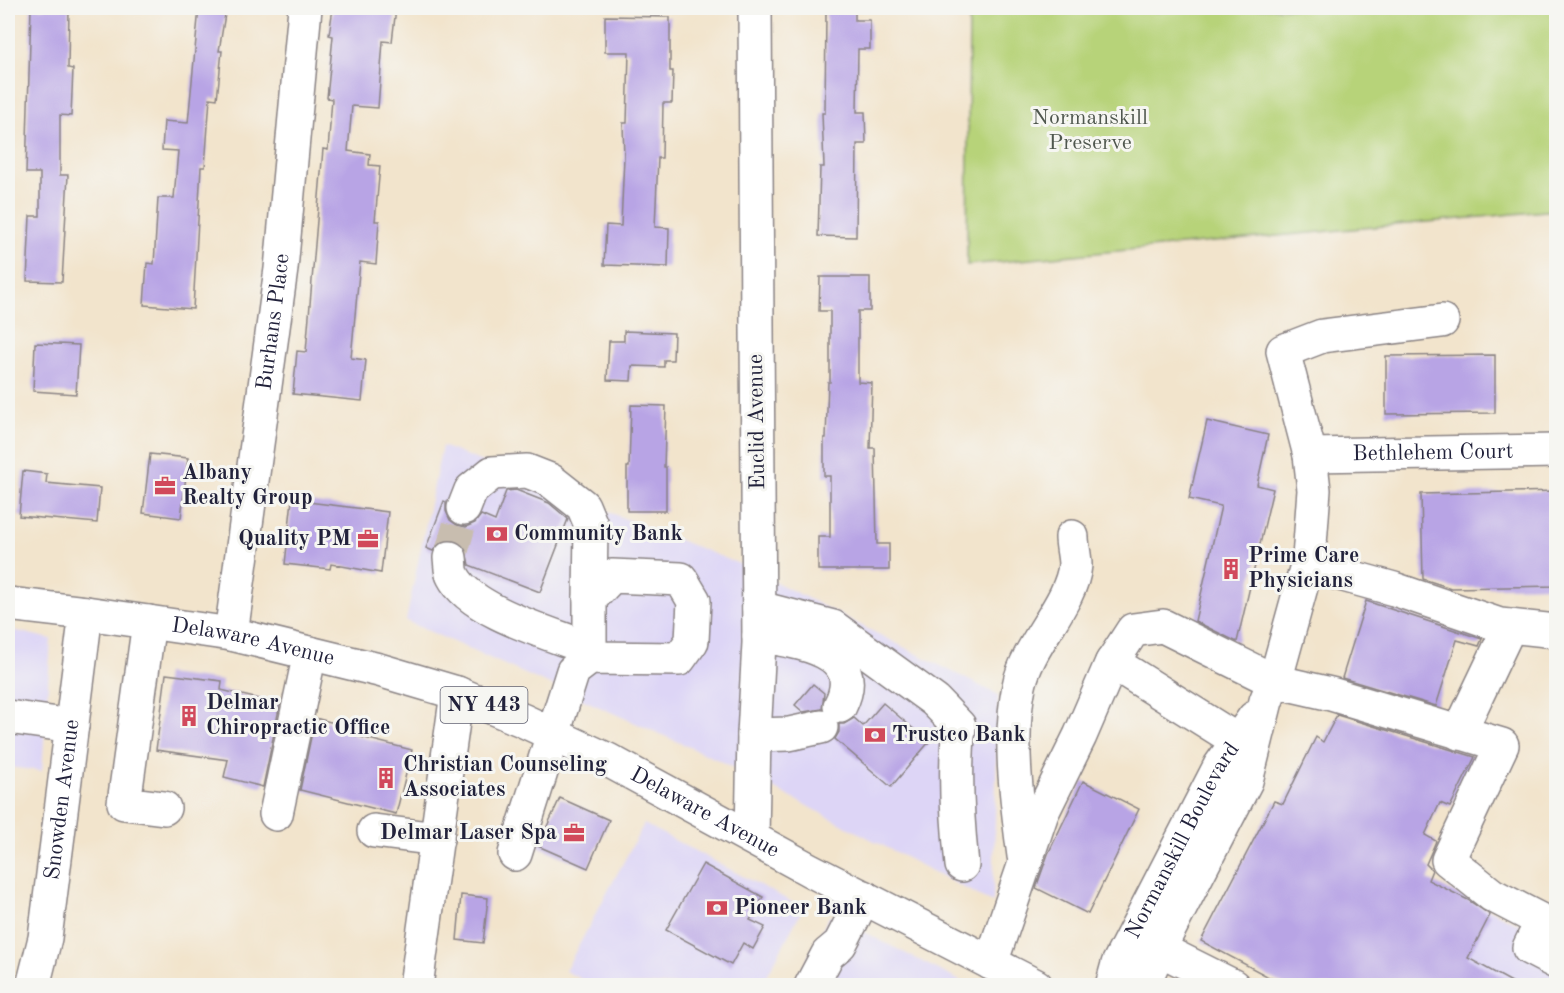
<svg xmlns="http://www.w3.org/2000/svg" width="1564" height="993" viewBox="0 0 1564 993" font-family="'Old Standard TT',serif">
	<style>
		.built { fill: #ddd5f6 }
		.green { fill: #b7d379; stroke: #6c7a5a; stroke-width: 1.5 }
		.building { fill: #b8a4e5 }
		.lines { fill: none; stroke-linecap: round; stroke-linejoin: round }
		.minor-tunnel { stroke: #c8bdaf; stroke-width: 33; stroke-dasharray: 33 16; stroke-linecap: butt }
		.minor-casing { stroke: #8a8384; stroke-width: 36 }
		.major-casing { stroke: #8a8384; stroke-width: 36 }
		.minor { stroke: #fff; stroke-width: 33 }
		.major { stroke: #fff; stroke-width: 33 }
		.labels { text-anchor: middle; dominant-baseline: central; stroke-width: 6; stroke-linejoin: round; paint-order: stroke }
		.shield { fill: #f6f6f2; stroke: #626272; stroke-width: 1.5 }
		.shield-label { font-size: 21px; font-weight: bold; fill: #22223b }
		.park-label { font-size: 22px; fill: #4f574e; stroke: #f6f6f2 }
		.street-label { font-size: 22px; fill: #22223b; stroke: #f6f6f2 }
		.poi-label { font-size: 22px; font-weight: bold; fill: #22223b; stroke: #f6f6f2; text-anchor: start }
	</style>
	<rect width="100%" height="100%" fill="#f6f6f2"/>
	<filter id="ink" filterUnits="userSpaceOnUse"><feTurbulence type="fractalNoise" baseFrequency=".0167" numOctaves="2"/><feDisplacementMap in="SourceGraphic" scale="12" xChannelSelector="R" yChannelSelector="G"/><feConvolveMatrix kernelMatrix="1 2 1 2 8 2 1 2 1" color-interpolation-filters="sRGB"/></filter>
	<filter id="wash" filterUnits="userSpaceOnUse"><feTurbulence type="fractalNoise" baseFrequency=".008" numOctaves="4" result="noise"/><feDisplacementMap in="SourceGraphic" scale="24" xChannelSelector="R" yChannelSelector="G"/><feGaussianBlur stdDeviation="1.35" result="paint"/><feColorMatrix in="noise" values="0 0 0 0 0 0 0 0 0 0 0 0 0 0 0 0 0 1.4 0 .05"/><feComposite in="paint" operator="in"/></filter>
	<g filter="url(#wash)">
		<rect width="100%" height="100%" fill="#f2e4cc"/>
		<!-- built -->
		<g class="built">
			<path d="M 442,446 L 742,565 L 998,695 L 993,903 L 725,763 L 406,621 Z"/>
			<path d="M 8,629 L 51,639 L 42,771 L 8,767 Z"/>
			<path d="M 644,824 L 803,908 L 762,985 L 593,985 L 565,971 Z"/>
			<path d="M 1428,880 L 1556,942 L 1556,985 L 1333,986 Z"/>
			<path d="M 830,915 L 968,985 L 793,986 Z"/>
		</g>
		<!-- green -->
		<path class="green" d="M 969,8 L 1143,8 L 1158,12 L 1160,8 L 1556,8 L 1556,210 L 967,265 Z"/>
		<g id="blocks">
			<!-- building -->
			<g class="building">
				<path d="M 31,8 L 69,8 L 68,68 L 73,69 L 71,116 L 60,115 L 60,175 L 68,175 L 62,282 L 27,281 L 30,216 L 40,216 L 40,173 L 26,173 Z"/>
				<path d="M 199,8 L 226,8 L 219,51 L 222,51 L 217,99 L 210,98 L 205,167 L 201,167 L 193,309 L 144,305 L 147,263 L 154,264 L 158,198 L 174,198 L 178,151 L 162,150 L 164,121 L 188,123 Z"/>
				<path d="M 333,8 L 396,8 L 392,42 L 383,41 L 378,108 L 352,106 L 348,151 L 370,154 L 369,165 L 380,166 L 375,221 L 379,221 L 376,264 L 360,262 L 351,358 L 366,360 L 362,401 L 293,394 L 297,351 L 306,352 L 323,149 L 328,150 L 332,99 L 327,98 L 333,36 L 329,35 Z"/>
				<path d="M 826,12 L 855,12 L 855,20 L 870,20 L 870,49 L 858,49 L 857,112 L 865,112 L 866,144 L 857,144 L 856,237 L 818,236 L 820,167 L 824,167 L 822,113 L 825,113 Z"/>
				<path d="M 605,16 L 670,17 L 670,71 L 673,71 L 672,103 L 663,103 L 662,158 L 658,158 L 655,227 L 669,228 L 668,267 L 604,265 L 606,225 L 621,226 L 624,157 L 623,123 L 627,123 L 629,52 L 605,52 Z"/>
				<path d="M 820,277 L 870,277 L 870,311 L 858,311 L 858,382 L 872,383 L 870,448 L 875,448 L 877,544 L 889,544 L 889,570 L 818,570 L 818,537 L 830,537 L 830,476 L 824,476 L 824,438 L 826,438 L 828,382 L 830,382 L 830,311 L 819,311 Z"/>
				<path d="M 624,331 L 674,333 L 673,360 L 664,360 L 664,367 L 632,366 L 631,381 L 607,380 L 609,341 L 624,341 Z"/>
				<path d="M 35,343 L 79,345 L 76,394 L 33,391 Z"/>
				<path d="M 1495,355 L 1495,413 L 1386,414 L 1386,356 Z"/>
				<path d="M 631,405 L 666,406 L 664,467 L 666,467 L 666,511 L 627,511 L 627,467 L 629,467 Z"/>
				<path d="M 1207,421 L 1268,435 L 1257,485 L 1273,489 L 1237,642 L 1195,621 L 1221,506 L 1189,499 Z"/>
				<path d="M 150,454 L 188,458 L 181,518 L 143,513 Z"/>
				<path d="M 23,471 L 47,474 L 46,483 L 100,488 L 97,523 L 19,516 Z"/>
				<path d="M 516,490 L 549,503 L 568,519 L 540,592 L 469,565 L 465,547 L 456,540 L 447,540 L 439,543 L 433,551 L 426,548 L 444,501 L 446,502 L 446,511 L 450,520 L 457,525 L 466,527 L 475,523 L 481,515 L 495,521 L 506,491 Z"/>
				<path d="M 1557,491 L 1557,586 L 1451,588 L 1423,579 L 1421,494 Z"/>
				<path d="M 292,500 L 388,512 L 381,573 L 331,564 L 330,569 L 285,564 Z"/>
				<path d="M 1366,601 L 1482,639 L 1479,646 L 1457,640 L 1436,706 L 1342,678 Z"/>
				<path d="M 166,674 L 222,681 L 221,690 L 280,704 L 263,787 L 224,777 L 228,760 L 156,750 Z"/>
				<path d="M 813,684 L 824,693 L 822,709 L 803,712 L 795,705 Z"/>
				<path d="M 883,703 L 929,742 L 891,787 L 835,739 L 839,732 L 839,724 L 844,724 L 854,718 L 863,726 Z"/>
				<path d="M 1337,715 L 1475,757 L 1450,807 L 1440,803 L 1425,835 L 1436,841 L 1426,864 L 1432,870 L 1428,880 L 1468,900 L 1490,915 L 1468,958 L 1519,986 L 1286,986 L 1201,941 L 1274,801 L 1283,804 L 1316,737 L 1323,742 Z"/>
				<path d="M 315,718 L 354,728 L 353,735 L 412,750 L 396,814 L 300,790 Z"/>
				<path d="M 1083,781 L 1139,809 L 1088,914 L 1036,888 L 1048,854 Z"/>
				<path d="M 560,798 L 609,820 L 588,868 L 538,846 Z"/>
				<path d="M 703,864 L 763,897 L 750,920 L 765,927 L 753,949 L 743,943 L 731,965 L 666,930 Z"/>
				<path d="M 461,895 L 488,898 L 483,943 L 457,940 Z"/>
			</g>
		</g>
	</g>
	<g filter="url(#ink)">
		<use href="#blocks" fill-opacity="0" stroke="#8a8384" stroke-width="1.5"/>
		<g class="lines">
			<!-- minor-tunnel -->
			<path class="minor-tunnel" d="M 450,558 L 464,508"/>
			<defs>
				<g id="minor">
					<path id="s1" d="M 1310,455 L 1556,451"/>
					<path d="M 464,508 L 471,490 L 492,473 L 527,471 L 550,480 L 583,506 L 591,525 L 590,599"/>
					<path d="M 450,558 C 451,563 450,571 453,576 C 471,612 553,634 590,649"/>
					<path d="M 1307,565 L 1394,589 L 1500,625 L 1556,631"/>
					<path d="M 759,608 L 833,627 L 935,701 L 959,726 C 954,772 957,818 962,865"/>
					<path d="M 149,622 L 124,803 L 164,808"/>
					<path id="s2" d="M 231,634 L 281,269 L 305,8"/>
					<path d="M 759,636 C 797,641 868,650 840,706"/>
					<path d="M 1112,662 L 1238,741"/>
					<path d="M 8,717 L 72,726"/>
					<path d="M 1459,733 L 1510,626"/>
					<path d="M 754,735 L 789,734 L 821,727"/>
					<path d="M 276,814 L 310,653"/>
					<path d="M 374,831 L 437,839"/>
					<path d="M 752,836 L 754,735 L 759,643 L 755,8"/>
					<path d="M 515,854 L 573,671 L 590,658 L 590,599 L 612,576 L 681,579 L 694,601 L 692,641 L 679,659 L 590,658"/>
					<path d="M 1024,856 C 1017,802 1008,740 1019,686 C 1027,645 1072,603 1075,565 C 1075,556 1072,546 1072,537"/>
					<path d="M 1159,949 L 1233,986"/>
					<path d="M 991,963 L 1042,813 L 1080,736 L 1111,664 L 1133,630 L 1163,626 L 1274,681 L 1331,694 L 1502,745 L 1448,860 L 1492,895 L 1542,921 L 1529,948 L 1556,962"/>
					<path id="s3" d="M 33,986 L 45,938 L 86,613"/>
					<path d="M 416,986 L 457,693"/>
					<path d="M 811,986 L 828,954 L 840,944 L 864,897"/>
					<path id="s4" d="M 1112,986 L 1118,964 L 1220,766 L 1254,718"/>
					<path d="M 1141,986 L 1144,983 L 1159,949 L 1246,781 L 1266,701 L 1277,674 L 1309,558 L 1314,490 L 1310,455 L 1283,351 L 1322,336 L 1442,321"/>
				</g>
				<g id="major">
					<path id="s5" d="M 8,604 L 86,613 L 231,634 L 379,670 L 457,693 L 522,720 L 608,760 L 810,870 L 1036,986"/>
				</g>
			</defs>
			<!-- minor casing -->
			<use href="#minor" class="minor-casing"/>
			<!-- major casing -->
			<use href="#major" class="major-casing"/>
			<!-- minor -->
			<use href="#minor" class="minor"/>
			<!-- major -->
			<use href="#major" class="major"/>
		</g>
	</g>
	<!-- icons -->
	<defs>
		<symbol id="office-bare" viewBox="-9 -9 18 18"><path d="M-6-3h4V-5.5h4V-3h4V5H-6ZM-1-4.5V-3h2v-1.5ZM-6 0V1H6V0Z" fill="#d1495b" stroke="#f6f6f2" stroke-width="2.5" paint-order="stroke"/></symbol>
		<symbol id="bank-bare" viewBox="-9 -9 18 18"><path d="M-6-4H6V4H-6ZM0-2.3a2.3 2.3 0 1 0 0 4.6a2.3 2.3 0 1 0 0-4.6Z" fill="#d1495b" stroke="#f6f6f2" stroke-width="2.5" paint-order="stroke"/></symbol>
		<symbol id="building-bare" viewBox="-9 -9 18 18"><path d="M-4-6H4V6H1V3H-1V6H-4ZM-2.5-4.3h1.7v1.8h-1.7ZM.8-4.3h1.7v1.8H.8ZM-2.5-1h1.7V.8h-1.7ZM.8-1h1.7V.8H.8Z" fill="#d1495b" stroke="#f6f6f2" stroke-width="2.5" paint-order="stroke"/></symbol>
	</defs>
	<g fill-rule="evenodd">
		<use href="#office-bare" x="150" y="471" width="30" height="30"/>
		<use href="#bank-bare" x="482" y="519" width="30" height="30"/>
		<use href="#office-bare" x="353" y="524" width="30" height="30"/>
		<use href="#building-bare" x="1216" y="554" width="30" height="30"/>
		<use href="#building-bare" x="174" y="701" width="30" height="30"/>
		<use href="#bank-bare" x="860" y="720" width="30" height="30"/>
		<use href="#building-bare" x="371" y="763" width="30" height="30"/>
		<use href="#office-bare" x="559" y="818" width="30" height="30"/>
		<use href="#bank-bare" x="702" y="893" width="30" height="30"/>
	</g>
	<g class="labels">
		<!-- shield labels -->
		<rect class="shield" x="440.5" y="687" width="87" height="36" rx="4.5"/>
		<g class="shield-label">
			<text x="484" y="705">NY 443</text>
		</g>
		<!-- park labels -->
		<g class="park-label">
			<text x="1090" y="118">Normanskill<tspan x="1090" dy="25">Preserve</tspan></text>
		</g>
		<!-- street labels -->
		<g class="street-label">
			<text stroke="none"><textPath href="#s2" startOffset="315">Burhans Place</textPath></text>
			<text transform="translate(757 422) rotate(-91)">Euclid Avenue</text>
			<text stroke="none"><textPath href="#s1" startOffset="123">Bethlehem Court</textPath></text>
			<text stroke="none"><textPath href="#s5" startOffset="248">Delaware Avenue</textPath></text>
			<text stroke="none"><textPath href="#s3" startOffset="189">Snowden Avenue</textPath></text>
			<text stroke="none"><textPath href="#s5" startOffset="734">Delaware Avenue</textPath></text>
			<text stroke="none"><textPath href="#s4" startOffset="162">Normanskill Boulevard</textPath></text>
		</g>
		<!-- poi labels -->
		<g class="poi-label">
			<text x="182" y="473">Albany<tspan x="182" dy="25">Realty Group</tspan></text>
			<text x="514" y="534">Community Bank</text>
			<text x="351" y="539" text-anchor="end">Quality PM</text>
			<text x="1248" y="556">Prime Care<tspan x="1248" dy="25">Physicians</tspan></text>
			<text x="206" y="703">Delmar<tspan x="206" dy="25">Chiropractic Office</tspan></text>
			<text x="892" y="735">Trustco Bank</text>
			<text x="403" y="765">Christian Counseling<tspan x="403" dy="25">Associates</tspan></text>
			<text x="557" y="833" text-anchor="end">Delmar Laser Spa</text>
			<text x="734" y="908">Pioneer Bank</text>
		</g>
	</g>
	<!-- margin -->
	<rect width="1564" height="993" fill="none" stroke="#f6f6f2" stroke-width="30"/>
</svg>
